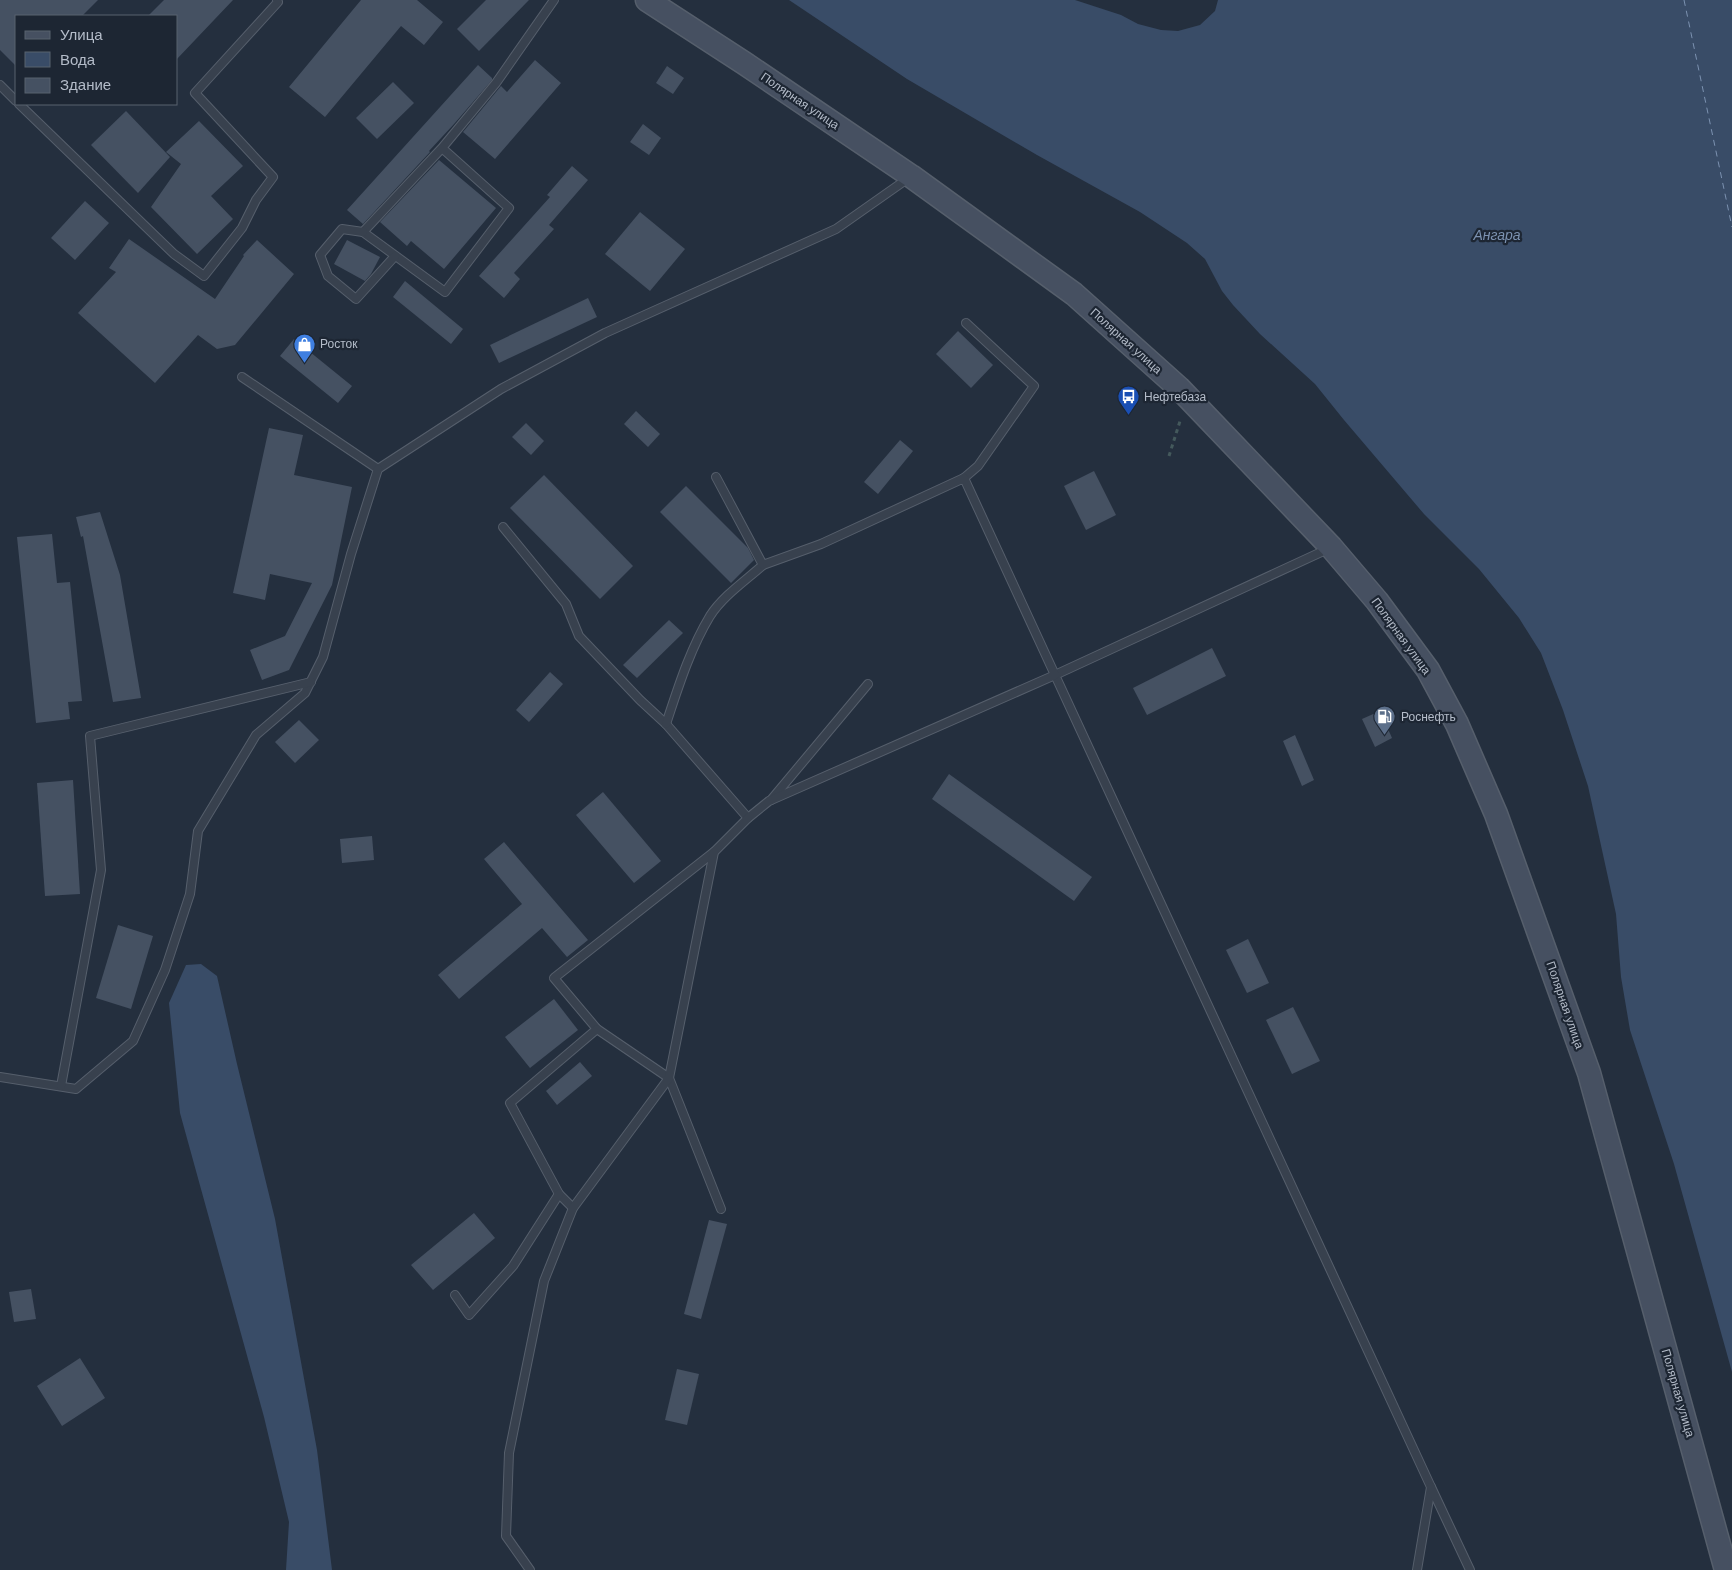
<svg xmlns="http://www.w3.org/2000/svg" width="1732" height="1570" viewBox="0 0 1732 1570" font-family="Helvetica,sans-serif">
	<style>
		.water { fill: #394c67 }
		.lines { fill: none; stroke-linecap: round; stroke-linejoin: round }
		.ferry { stroke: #7c92b1; stroke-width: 1; stroke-dasharray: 6 5; stroke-linecap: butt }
		.building { fill: #455162 }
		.service-casing { stroke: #565f6c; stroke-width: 10 }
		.secondary-casing { stroke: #565f6c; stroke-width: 25 }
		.path { stroke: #44595c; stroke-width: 3; stroke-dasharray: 4 4; stroke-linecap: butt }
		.service { stroke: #38414e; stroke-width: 8 }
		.secondary { stroke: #465061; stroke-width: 22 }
		.labels { text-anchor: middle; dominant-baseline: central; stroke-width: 4.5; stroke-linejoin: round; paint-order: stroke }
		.street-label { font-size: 12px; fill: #b4bcc9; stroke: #1d2633 }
		.poi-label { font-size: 12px; fill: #b4bcc9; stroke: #1d2633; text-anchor: start }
		.water-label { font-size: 14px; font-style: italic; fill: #7c92b1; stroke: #1d2633 }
	</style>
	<rect width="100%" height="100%" fill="#242f3e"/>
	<!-- water -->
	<g class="water">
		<path d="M 789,0 L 1075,0 L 1121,15 L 1138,24 L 1161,30 L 1178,31 L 1200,25 L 1215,11 L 1218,0 L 1732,0 L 1732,1372 L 1674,1164 L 1630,1030 L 1621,977 L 1616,914 L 1588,786 L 1563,710 L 1541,653 L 1519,618 L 1479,569 L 1424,514 L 1344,420 L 1315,384 L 1260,334 L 1233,305 L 1222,291 L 1205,259 L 1187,243 L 1140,212 L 1037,155 L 907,79 Z"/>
		<path d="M 201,964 L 217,976 L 237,1064 L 275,1219 L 317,1450 L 332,1570 L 286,1570 L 289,1522 L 264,1417 L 180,1113 L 169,1003 L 186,965 Z"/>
	</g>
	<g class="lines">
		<!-- ferry -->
		<path class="ferry" d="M 1684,0 L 1732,227"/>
	</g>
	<!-- building -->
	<g class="building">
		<path d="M 0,0 L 98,0 L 82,16 L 16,16 L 16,66 L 0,50 Z"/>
		<path d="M 164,0 L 233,0 L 176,60 L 176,16 L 148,16 Z"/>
		<path d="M 361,0 L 417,0 L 443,22 L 424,45 L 401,26 L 325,117 L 289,87 Z"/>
		<path d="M 486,0 L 529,0 L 479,51 L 457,29 Z"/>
		<path d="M 535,60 L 561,83 L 495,159 L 463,132 L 501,86 L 507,92 Z"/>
		<path d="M 478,65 L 492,78 L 492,80 L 454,124 L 429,151 L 430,152 L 363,224 L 347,210 Z"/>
		<path d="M 667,66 L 684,78 L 673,94 L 656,83 Z"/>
		<path d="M 393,82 L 414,103 L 377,139 L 356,118 Z"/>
		<path d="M 126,111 L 170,157 L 138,193 L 91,145 Z"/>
		<path d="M 199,121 L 243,166 L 211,196 L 233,219 L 197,254 L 151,207 L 181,164 L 166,152 Z"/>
		<path d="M 643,124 L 661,138 L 649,155 L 630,142 Z"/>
		<path d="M 439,160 L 496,208 L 444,269 L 411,241 L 407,246 L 380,222 Z"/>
		<path d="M 572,166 L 588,180 L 549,225 L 554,229 L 514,273 L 520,279 L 504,298 L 479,276 L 550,197 L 547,195 Z"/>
		<path d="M 85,201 L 109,223 L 75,260 L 51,238 Z"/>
		<path d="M 640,212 L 685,249 L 650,291 L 605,254 Z"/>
		<path d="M 129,239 L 215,299 L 244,256 L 243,255 L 257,240 L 294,274 L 235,345 L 217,349 L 198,335 L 155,383 L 78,313 L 116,272 L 109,268 Z"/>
		<path d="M 347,240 L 380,257 L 371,274 L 365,281 L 334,264 Z"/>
		<path d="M 405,281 L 463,329 L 451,344 L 393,297 Z"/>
		<path d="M 588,298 L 597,317 L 499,363 L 490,345 Z"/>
		<path d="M 958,331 L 993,365 L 971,388 L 936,354 Z"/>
		<path d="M 294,339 L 352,386 L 338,403 L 280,356 Z"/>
		<path d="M 636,411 L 660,434 L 648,447 L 624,424 Z"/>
		<path d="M 526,423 L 544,441 L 531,455 L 512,437 Z"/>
		<path d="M 269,428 L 303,435 L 294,475 L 352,487 L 332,585 L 289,670 L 262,680 L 250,650 L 285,636 L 312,583 L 270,574 L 265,600 L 233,593 Z"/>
		<path d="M 900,440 L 913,451 L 878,494 L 864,482 Z"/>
		<path d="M 1094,471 L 1116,515 L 1086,530 L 1064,486 Z"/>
		<path d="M 544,475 L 633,566 L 600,599 L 510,508 Z"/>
		<path d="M 686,486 L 748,548 L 754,560 L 731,583 L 660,512 Z"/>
		<path d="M 100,512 L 120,575 L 141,698 L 113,702 L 83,536 L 81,537 L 76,517 Z"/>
		<path d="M 52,534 L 57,583 L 70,582 L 82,701 L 68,702 L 70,719 L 36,723 L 17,537 Z"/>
		<path d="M 669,620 L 683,633 L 637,678 L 623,665 Z"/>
		<path d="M 1212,648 L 1226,676 L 1147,715 L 1133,688 Z"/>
		<path d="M 550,672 L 563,684 L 529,722 L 516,710 Z"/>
		<path d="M 1380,711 L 1392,738 L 1375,747 L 1362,719 Z"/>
		<path d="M 299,720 L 319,740 L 295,763 L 275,742 Z"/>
		<path d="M 1295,735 L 1314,780 L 1302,786 L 1283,741 Z"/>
		<path d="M 949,774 L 1092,877 L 1074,901 L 932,799 Z"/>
		<path d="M 73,780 L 80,894 L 45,896 L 37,783 Z"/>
		<path d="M 603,792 L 661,861 L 634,883 L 576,815 Z"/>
		<path d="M 372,836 L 374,860 L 342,863 L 340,839 Z"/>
		<path d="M 504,842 L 588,940 L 567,957 L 542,928 L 459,999 L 438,975 L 522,904 L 484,859 Z"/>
		<path d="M 118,925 L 153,936 L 131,1009 L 96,998 Z"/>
		<path d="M 1248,939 L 1269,983 L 1247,993 L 1226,950 Z"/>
		<path d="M 554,999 L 578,1030 L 530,1068 L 505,1037 Z"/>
		<path d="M 1293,1007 L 1320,1061 L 1292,1074 L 1266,1020 Z"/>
		<path d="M 580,1062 L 592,1076 L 557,1105 L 546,1091 Z"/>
		<path d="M 474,1213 L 495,1238 L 433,1290 L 411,1265 Z"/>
		<path d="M 709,1220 L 727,1224 L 701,1319 L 684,1314 Z"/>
		<path d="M 31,1289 L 36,1319 L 14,1322 L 9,1292 Z"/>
		<path d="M 80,1358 L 105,1398 L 62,1426 L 37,1386 Z"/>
		<path d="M 677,1369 L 699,1374 L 687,1425 L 665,1420 Z"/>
	</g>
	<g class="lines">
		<defs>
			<g id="service">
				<path d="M 0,85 L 16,101"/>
				<path d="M 19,104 L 174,254 L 204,276 L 242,228 L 256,200 L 273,177 L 195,93 L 278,2 L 277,0"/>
				<path d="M 442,148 L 363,232 L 445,292 L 509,208 L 442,148 L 496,83 L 554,0"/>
				<path d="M 363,232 L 342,229 L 320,255 L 328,276 L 356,299 L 395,256"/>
				<path d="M 242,377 L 378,469 L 501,389 L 605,333 L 836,229 L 910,177"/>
				<path d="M 964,478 L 978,466 L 1034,386 L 966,323"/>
				<path d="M 503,527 L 566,604 L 579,636 L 640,700 L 666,724 L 748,818"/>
				<path d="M 1330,548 L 1055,675 L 1431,1487 L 1417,1570"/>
				<path d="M 666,724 C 678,688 690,649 710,616 C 723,596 745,581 763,565"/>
				<path d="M 771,800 L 868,684"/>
				<path d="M 597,1029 L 554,978 L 714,852"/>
				<path d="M 0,1077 L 76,1089 L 133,1041 L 165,970 L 190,894 L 198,831 L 256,735 L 305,693 L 323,657 L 351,554 L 378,469"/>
				<path d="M 61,1086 L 101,870 L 90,736 L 311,682"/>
				<path d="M 573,1208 L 559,1194 L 510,1103 L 597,1029 L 669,1078 L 721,1209"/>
				<path d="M 455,1295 L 469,1315 L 513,1266 L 559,1194"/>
				<path d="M 1431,1487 L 1470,1570"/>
				<path d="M 530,1570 L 506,1536 L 509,1453 L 544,1281 L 573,1208 L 669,1078 L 714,852 L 748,818 L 769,801 L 1055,675 L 964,478 L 821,544 L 763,565 L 716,477"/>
			</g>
			<path id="secondary" d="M 647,0 L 744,63 L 911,176 L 1074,294 L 1179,388 L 1331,547 L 1377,601 L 1428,670 L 1457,724 L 1496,814 L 1589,1073 L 1726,1570"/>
		</defs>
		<!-- service casing -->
		<use href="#service" class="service-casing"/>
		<!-- secondary casing -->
		<use href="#secondary" class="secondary-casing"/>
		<!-- path -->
		<path class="path" d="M 1169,456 L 1181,418"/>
		<!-- service -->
		<use href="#service" class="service"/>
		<!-- secondary -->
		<use href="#secondary" class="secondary"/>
	</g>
	<!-- icons -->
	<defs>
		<symbol id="shop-pin" viewBox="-11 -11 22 30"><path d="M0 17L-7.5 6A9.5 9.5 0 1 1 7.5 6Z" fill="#3f7fe0" stroke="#1d2633"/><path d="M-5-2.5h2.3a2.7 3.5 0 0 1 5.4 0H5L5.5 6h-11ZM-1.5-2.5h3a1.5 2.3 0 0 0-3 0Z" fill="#fff"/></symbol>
		<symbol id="bus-pin" viewBox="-11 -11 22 30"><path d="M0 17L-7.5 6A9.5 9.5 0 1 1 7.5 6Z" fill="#1a4fb4" stroke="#1d2633"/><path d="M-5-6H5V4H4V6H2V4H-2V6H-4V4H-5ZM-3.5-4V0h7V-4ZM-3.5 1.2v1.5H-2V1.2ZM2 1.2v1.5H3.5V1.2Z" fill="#fff"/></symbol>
		<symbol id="fuel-pin" viewBox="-11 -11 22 30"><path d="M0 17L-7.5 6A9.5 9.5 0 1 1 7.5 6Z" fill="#5c6f8a" stroke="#1d2633"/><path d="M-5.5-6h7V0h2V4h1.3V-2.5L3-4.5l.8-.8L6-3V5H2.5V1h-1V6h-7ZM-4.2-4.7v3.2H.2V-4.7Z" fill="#fff"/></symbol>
	</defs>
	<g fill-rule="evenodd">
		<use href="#shop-pin" x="292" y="332" width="25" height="34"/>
		<use href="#bus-pin" x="1116" y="384" width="25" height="34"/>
		<use href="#fuel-pin" x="1372" y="704" width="25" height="34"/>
	</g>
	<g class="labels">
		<!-- street labels -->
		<g class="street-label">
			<text transform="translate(800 101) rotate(34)">Полярная улица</text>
			<text transform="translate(1126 341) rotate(42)">Полярная улица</text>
			<text transform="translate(1401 636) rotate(54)">Полярная улица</text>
			<text transform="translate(1565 1005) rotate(71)">Полярная улица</text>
			<text transform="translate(1678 1393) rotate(74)">Полярная улица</text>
		</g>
		<!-- poi labels -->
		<g class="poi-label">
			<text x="320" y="344">Росток</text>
			<text x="1144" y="397">Нефтебаза</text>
			<text x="1401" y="717">Роснефть</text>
		</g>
		<!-- water labels -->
		<g class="water-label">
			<text x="1497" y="235">Ангара</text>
		</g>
	</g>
	<!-- legend -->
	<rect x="15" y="15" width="162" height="90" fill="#1d2633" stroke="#59626f"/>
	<rect x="25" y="31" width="25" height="8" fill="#465061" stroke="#59626f"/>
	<text x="60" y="40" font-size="15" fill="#b4bcc9">Улица</text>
	<rect x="25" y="52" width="25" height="15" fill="#394c67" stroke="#59626f"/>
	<text x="60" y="65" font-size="15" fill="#b4bcc9">Вода</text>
	<rect x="25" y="78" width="25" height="15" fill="#455162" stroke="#59626f"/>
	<text x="60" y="90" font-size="15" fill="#b4bcc9">Здание</text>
</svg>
